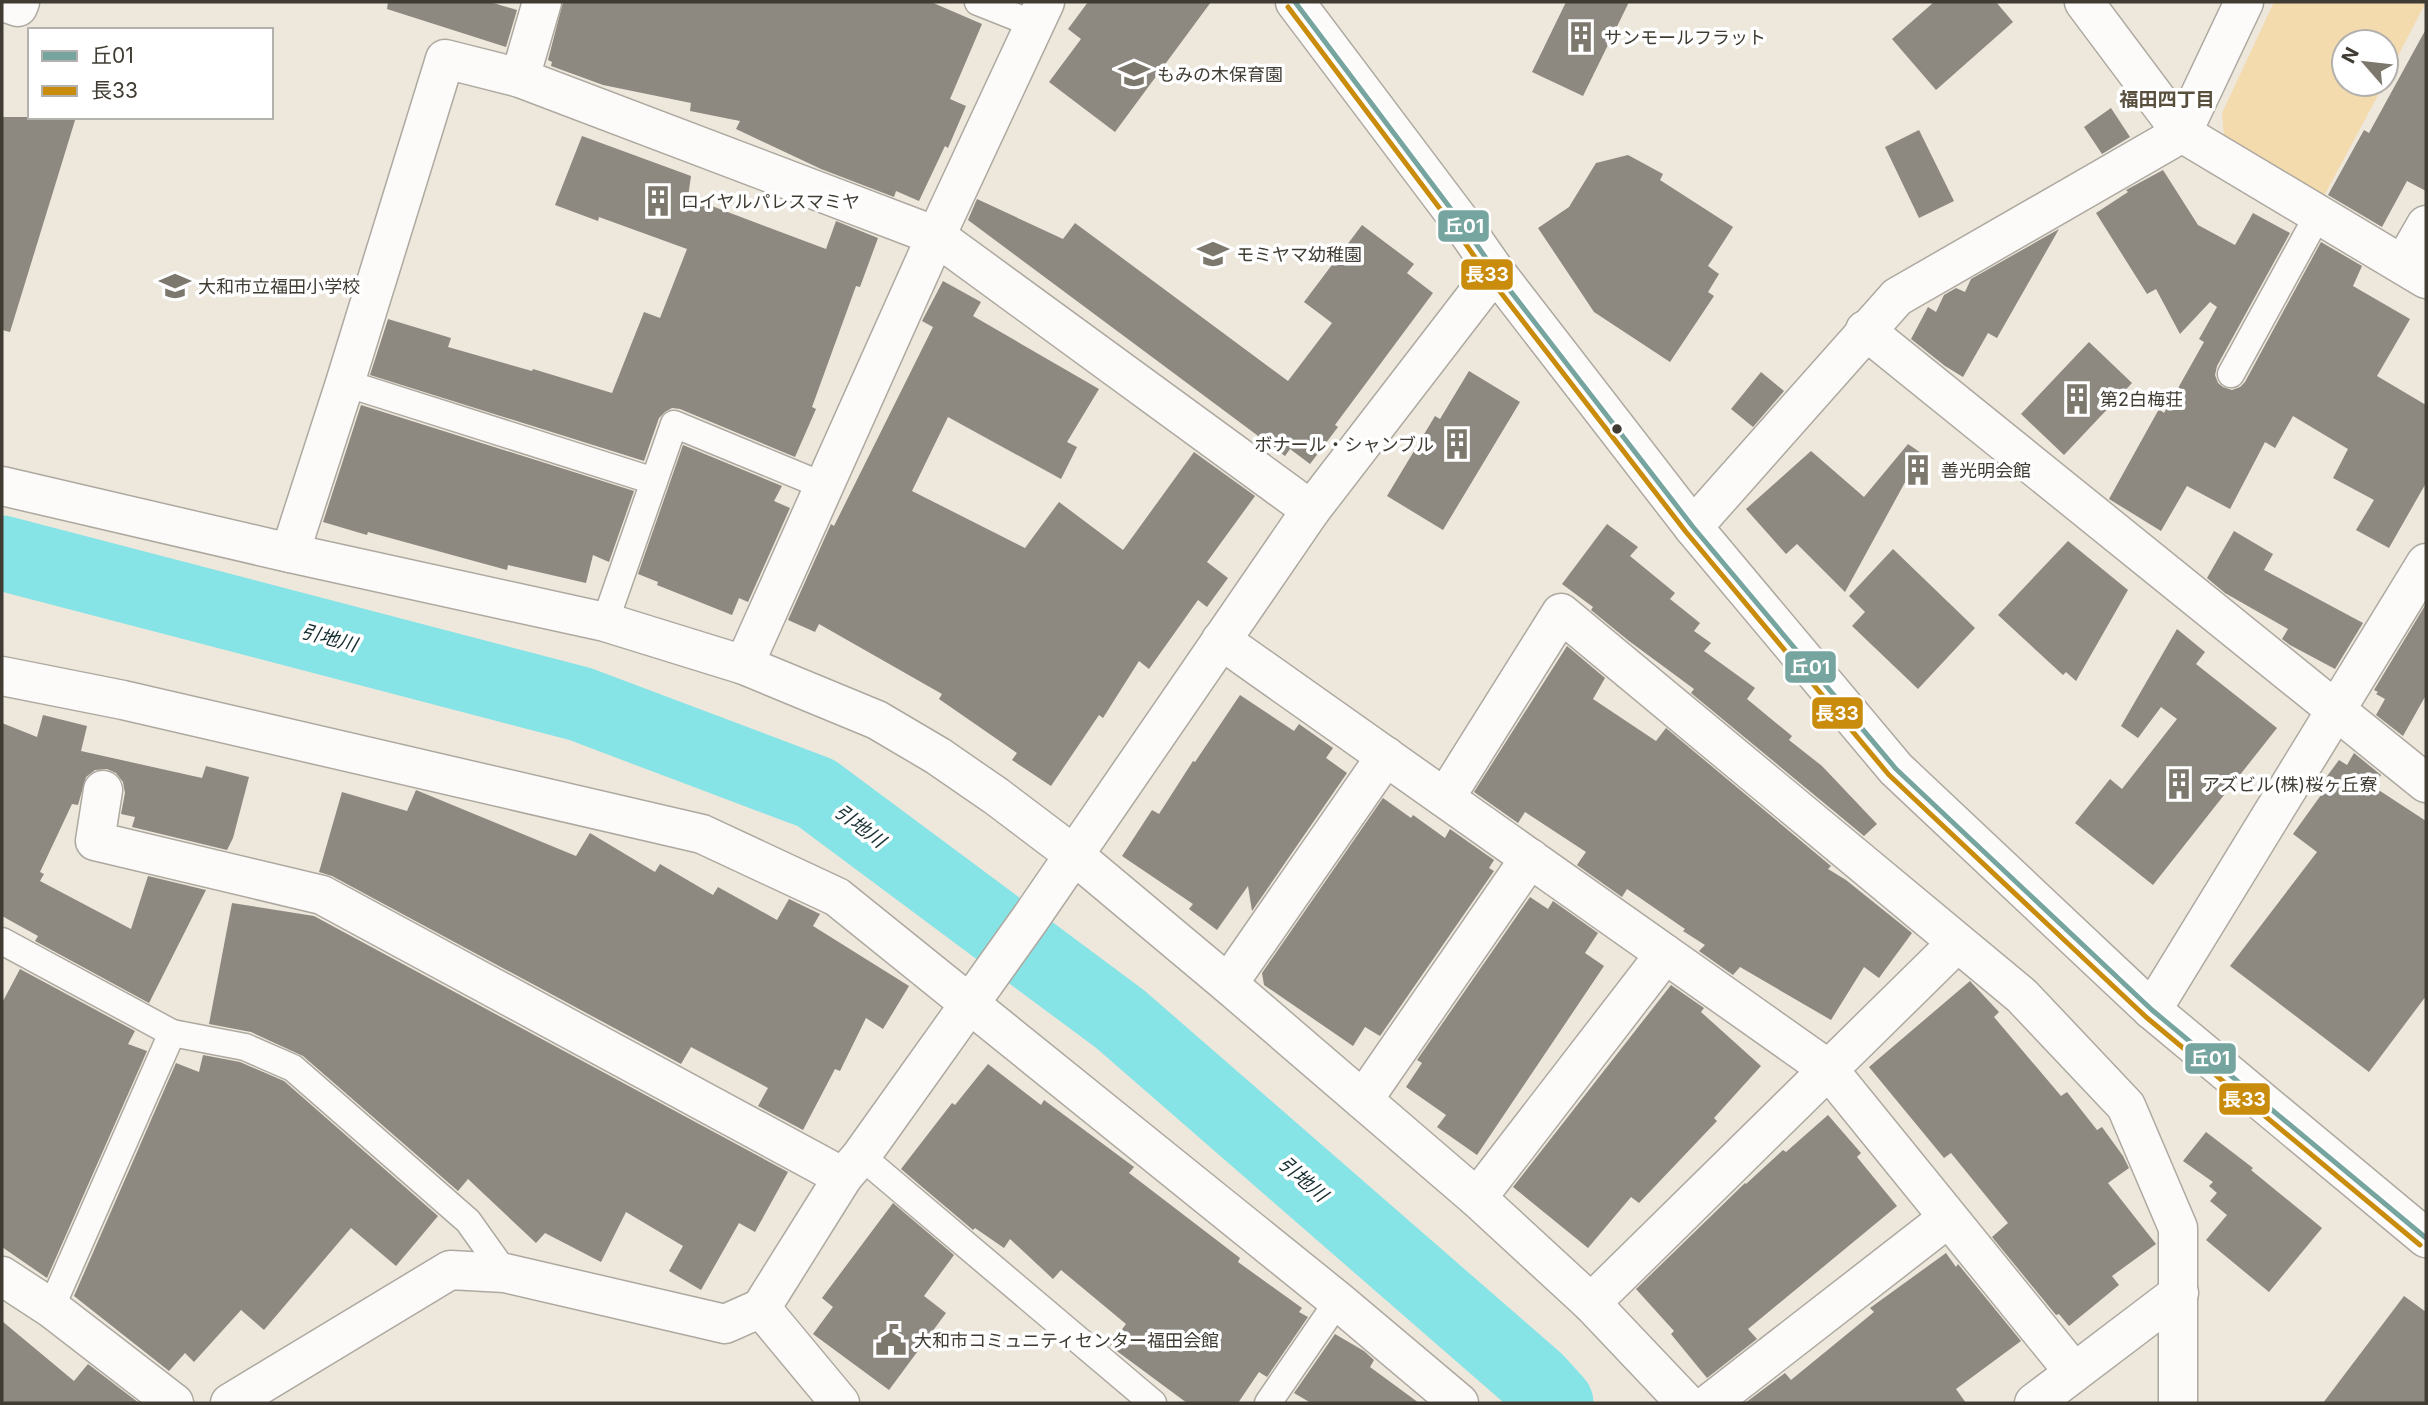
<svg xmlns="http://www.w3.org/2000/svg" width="2428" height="1405" viewBox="0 0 2428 1405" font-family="Inter,'Noto Sans JP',sans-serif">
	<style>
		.green { fill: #f4dbae }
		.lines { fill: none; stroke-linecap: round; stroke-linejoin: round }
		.river { stroke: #86e4e7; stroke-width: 75 }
		.building { fill: #8d8880 }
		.lane-casing { stroke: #aea9a0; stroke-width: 29 }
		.street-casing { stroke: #aea9a0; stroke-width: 41 }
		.secondary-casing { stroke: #aea9a0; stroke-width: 41 }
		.lane { stroke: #fcfbfa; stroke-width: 26 }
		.street { stroke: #fcfbfa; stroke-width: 38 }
		.secondary { stroke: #fcfbfa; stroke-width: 38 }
		.bus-1-casing { stroke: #fff; stroke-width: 10 }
		.bus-2-casing { stroke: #fff; stroke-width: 10 }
		.bus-1 { stroke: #76a49f; stroke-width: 5 }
		.bus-2 { stroke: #c98c0d; stroke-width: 5 }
		.bus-dot { fill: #403c33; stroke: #fff; stroke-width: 2.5 }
		.labels { text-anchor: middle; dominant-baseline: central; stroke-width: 7; stroke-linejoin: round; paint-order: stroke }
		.poi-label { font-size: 18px; fill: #403c33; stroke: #fff; text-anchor: start }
		.neighbourhood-label { font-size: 19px; font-weight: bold; fill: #594f3d; stroke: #fff }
		.water-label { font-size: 19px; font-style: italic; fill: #172e30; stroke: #fff }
		.line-badge { stroke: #fff; stroke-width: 2.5 }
		.badge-label { font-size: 19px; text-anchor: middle; font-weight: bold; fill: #fff }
	</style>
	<rect width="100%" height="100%" fill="#ede7dc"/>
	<!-- green -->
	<path class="green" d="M 2274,2 L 2426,2 L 2386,79 L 2386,42 L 2344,42 L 2344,84 L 2384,84 L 2324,196 L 2224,137 L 2222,113 Z"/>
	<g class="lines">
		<!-- river -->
		<path class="river" d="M 2,553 L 580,704 L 816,793 L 1120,1019 L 1536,1381 L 1556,1403"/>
	</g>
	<!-- building -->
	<g class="building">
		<path d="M 388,2 L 490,2 L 517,10 L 506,47 L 387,9 Z"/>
		<path d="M 563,2 L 931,2 L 982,24 L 950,99 L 966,106 L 948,148 L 945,146 L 919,201 L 896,191 L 894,197 L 821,169 L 736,129 L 740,121 L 690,111 L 691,103 L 603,85 L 551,66 L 552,62 L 548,60 Z"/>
		<path d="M 1088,2 L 1211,2 L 1115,132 L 1049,82 L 1081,39 L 1068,29 Z"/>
		<path d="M 1566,2 L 1629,2 L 1583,96 L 1532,72 Z"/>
		<path d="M 1934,2 L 1996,2 L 2013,22 L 1936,90 L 1892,39 Z"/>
		<path d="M 2426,29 L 2426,191 L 2407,181 L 2382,227 L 2328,195 L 2364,130 L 2369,133 Z"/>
		<path d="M 2111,108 L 2130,137 L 2102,154 L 2084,127 Z"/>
		<path d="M 2,117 L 76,117 L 10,332 L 2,330 Z"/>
		<path d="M 1919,130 L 1954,201 L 1919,218 L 1885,147 Z"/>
		<path d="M 582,136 L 691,176 L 688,197 L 826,249 L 836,221 L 878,238 L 860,287 L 856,286 L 812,407 L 816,409 L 795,457 L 680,409 L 672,408 L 665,412 L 659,418 L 644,461 L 370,375 L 388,319 L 451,338 L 448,347 L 532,371 L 533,369 L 612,393 L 644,312 L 660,318 L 687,249 L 599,217 L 598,221 L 555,205 Z"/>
		<path d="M 1628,155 L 1663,174 L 1660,180 L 1733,227 L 1708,266 L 1719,274 L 1708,292 L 1714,296 L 1670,362 L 1594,312 L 1538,228 L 1569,207 L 1596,163 Z"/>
		<path d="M 2163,170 L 2198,225 L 2235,245 L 2253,213 L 2290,233 L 2217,366 L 2215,375 L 2218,383 L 2223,387 L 2232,390 L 2240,387 L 2245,382 L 2321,242 L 2362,266 L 2353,286 L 2410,319 L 2377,376 L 2426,405 L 2426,483 L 2389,548 L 2356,530 L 2374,500 L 2333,478 L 2348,449 L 2293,416 L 2275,448 L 2265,442 L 2230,509 L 2187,486 L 2161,531 L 2109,499 L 2159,409 L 2164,413 L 2204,342 L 2199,339 L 2217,307 L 2210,302 L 2180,334 L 2156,289 L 2147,294 L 2096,213 L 2128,192 L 2126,190 Z"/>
		<path d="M 977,199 L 1063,239 L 1075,223 L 1288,381 L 1332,323 L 1304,302 L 1362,225 L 1414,264 L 1407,273 L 1433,293 L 1335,425 L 1338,427 L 1310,464 L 1290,449 L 1285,456 L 968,220 Z"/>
		<path d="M 2059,229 L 1997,338 L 1988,333 L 1963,377 L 1945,366 L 1911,339 L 1928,307 L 1936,312 L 1944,295 L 1956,288 L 1965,292 L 1971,279 Z"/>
		<path d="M 943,281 L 981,302 L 973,316 L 1099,389 L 1067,442 L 1077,447 L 1061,479 L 948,417 L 912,491 L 1025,548 L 1059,502 L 1123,550 L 1194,452 L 1255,496 L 1207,562 L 1228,578 L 1207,607 L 1198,600 L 1149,669 L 1139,661 L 1103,718 L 1099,715 L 1051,786 L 1012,760 L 1017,753 L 939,699 L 942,694 L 819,624 L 815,632 L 788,620 L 831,524 L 834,526 L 933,327 L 922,321 Z"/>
		<path d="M 2089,342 L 2132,383 L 2064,455 L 2021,414 Z"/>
		<path d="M 1469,371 L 1520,402 L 1443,530 L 1387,496 L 1435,416 L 1440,419 Z"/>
		<path d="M 1761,372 L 1784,391 L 1753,427 L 1731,409 Z"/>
		<path d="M 361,405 L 634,491 L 609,562 L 593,555 L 586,583 L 508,565 L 507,570 L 368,532 L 367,535 L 323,522 Z"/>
		<path d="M 1908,444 L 1921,453 L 1845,592 L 1797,544 L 1786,554 L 1746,509 L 1811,451 L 1864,497 Z"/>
		<path d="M 683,445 L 782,486 L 774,501 L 790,508 L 748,602 L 739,598 L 732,615 L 657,585 L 658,582 L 638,574 Z"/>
		<path d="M 1607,524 L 1638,547 L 1630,556 L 1675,593 L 1670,599 L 1700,623 L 1694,631 L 1711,643 L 1704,651 L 1755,688 L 1747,699 L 1792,736 L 1789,740 L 1822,766 L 1877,824 L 1864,836 L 1691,693 L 1694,689 L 1629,641 L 1591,610 L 1593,607 L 1562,584 Z"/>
		<path d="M 2234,531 L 2273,554 L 2264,570 L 2363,623 L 2335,669 L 2290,645 L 2282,639 L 2288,629 L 2225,593 L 2207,578 Z"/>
		<path d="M 2068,541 L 2128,590 L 2076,681 L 2066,672 L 2063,675 L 1998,615 Z"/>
		<path d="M 1893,549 L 1975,628 L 1918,689 L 1852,626 L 1865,612 L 1849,596 Z"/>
		<path d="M 2426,604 L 2426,695 L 2403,736 L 2376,715 L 2385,699 L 2376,694 L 2378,692 L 2374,690 Z"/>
		<path d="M 2177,629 L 2205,652 L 2196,664 L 2277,728 L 2153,885 L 2075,823 L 2110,779 L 2122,789 L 2177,719 L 2161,707 L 2138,738 L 2121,726 Z"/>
		<path d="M 1567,646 L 1605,678 L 1593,699 L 1656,741 L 1666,728 L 1831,866 L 1828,869 L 1846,880 L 1912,933 L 1879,978 L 1864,967 L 1831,1020 L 1740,967 L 1733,975 L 1699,951 L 1705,945 L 1683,931 L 1685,929 L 1627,889 L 1622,897 L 1577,865 L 1586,852 L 1525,812 L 1518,823 L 1474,792 Z"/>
		<path d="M 1240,695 L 1294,731 L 1299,724 L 1333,748 L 1326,758 L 1347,773 L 1252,911 L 1248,886 L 1217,930 L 1189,909 L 1193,904 L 1122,856 L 1152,810 L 1159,814 L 1193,761 L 1195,762 Z"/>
		<path d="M 43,715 L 87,726 L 81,751 L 202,778 L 206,766 L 249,777 L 233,838 L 227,850 L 132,827 L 135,817 L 121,814 L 125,793 L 123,782 L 116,773 L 107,769 L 95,770 L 86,777 L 78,805 L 72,804 L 40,872 L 44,874 L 40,881 L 131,929 L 148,876 L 206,890 L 149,1003 L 35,941 L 38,936 L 2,916 L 2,723 L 37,737 Z"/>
		<path d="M 2354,753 L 2381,775 L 2374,787 L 2426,821 L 2426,996 L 2369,1072 L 2230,966 L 2317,852 L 2293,834 L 2321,795 L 2316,791 L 2339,760 L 2347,765 Z"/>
		<path d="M 416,790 L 576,856 L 590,833 L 655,872 L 660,864 L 713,895 L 718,887 L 777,920 L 789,899 L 820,914 L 813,926 L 909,986 L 883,1029 L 866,1018 L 840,1071 L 835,1069 L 803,1130 L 758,1106 L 768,1088 L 691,1047 L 681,1064 L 332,876 L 319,872 L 342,792 L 407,811 Z"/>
		<path d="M 1383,798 L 1411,818 L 1413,815 L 1445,838 L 1450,829 L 1494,860 L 1489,868 L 1494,871 L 1380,1036 L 1365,1027 L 1353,1046 L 1264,985 L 1262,973 Z"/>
		<path d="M 1530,897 L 1548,909 L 1553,901 L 1598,933 L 1585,953 L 1604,966 L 1477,1155 L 1437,1127 L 1446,1115 L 1406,1087 L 1422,1063 L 1417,1060 Z"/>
		<path d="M 232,903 L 314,916 L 788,1172 L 755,1232 L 739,1223 L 701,1290 L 669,1271 L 683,1246 L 626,1212 L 601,1262 L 545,1233 L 536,1243 L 468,1179 L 458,1191 L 303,1056 L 251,1032 L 209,1024 Z"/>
		<path d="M 20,969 L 135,1031 L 128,1044 L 147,1051 L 47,1278 L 2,1247 L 2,1003 Z"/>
		<path d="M 1970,981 L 1999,1012 L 1994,1017 L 2061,1096 L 2067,1092 L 2097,1130 L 2102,1127 L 2123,1156 L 2129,1168 L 2108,1183 L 2156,1244 L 2112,1276 L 2119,1285 L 2069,1326 L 2059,1314 L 2056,1315 L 1992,1237 L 2008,1223 L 1951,1153 L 1944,1158 L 1869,1067 Z"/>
		<path d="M 1671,985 L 1704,1008 L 1701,1012 L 1761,1066 L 1714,1118 L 1717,1121 L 1639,1203 L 1631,1197 L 1588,1248 L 1513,1187 Z"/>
		<path d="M 203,1055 L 240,1062 L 284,1081 L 438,1216 L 396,1266 L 351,1228 L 264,1330 L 241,1310 L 194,1362 L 185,1353 L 169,1371 L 74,1296 L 176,1063 L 199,1072 Z"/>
		<path d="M 988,1064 L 1041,1105 L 1044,1100 L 1134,1167 L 1129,1173 L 1240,1258 L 1238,1262 L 1302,1308 L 1299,1312 L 1308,1317 L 1267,1377 L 1259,1372 L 1238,1403 L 1187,1403 L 1110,1346 L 1126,1324 L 1061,1270 L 1053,1279 L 1010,1239 L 1004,1248 L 975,1228 L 973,1230 L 901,1169 L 952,1103 L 955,1105 Z"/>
		<path d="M 1828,1115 L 1861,1153 L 1857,1157 L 1897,1206 L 1748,1329 L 1757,1339 L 1707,1378 L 1671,1334 L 1674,1331 L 1636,1289 L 1745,1183 L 1746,1184 L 1783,1150 L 1786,1152 Z"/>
		<path d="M 2206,1132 L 2253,1168 L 2251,1170 L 2322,1228 L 2269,1292 L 2206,1240 L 2227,1215 L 2210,1201 L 2217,1193 L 2209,1186 L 2213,1182 L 2183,1161 Z"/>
		<path d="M 893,1203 L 954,1255 L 924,1296 L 946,1313 L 889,1390 L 813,1334 L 833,1307 L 822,1298 Z"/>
		<path d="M 1946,1253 L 1956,1267 L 1958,1264 L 2021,1341 L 1956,1389 L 1966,1403 L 1745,1403 L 1785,1373 L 1791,1380 L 1874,1312 L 1870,1308 Z"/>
		<path d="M 2404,1296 L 2426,1312 L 2426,1403 L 2323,1403 Z"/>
		<path d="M 2,1321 L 74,1381 L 88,1364 L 139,1403 L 2,1403 Z"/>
		<path d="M 1335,1334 L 1364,1351 L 1374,1360 L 1370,1367 L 1419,1403 L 1311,1403 L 1294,1393 Z"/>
	</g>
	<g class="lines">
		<defs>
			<g id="lane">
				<path d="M 978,2 L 1036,25"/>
				<path d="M 2231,374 L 2318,215"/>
				<path d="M 345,383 L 654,481"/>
				<path d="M 605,622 L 674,424 L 824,486"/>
				<path d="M 2,941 L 172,1033 L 245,1047 L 293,1068 L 468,1221 L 505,1273"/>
				<path d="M 861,1156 L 1153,1403"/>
				<path d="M 51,1308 L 172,1033"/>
				<path d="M 1268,1403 L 1338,1301"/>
			</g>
			<g id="street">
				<path d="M 3,2 L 18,7 L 20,2"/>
				<path d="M 2084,2 L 2182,133 L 2426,279"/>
				<path d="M 520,78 L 542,2"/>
				<path d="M 2403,265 L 2426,225"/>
				<path d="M 1865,330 L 2426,783"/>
				<path d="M 2,486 L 290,553 L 605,622 L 744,665 L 877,720 L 938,756 L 996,796 L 1074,855 L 1228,984 L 1477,1198 L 1591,1303 L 1686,1403"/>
				<path d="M 1693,527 L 1897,297 L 2182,133 L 2244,2"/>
				<path d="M 290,553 L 345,383 L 445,59 L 520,78 L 936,236 L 1311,510"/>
				<path d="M 1221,640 L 1828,1069 L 2074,1372"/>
				<path d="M 744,665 L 936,236 L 1045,2"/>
				<path d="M 2,676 L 123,700 L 702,834 L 837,897 L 1338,1301 L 1459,1403"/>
				<path d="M 103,790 L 95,841 L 322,895 L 843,1177"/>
				<path d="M 1445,798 L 1561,613 L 2022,996 L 2126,1106 L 2178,1228 L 2178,1403"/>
				<path d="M 1228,984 L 1386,756"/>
				<path d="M 2152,1010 L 2426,563"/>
				<path d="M 1363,1100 L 1530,858"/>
				<path d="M 1477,1198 L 1665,954"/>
				<path d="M 2,1276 L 51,1308 L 174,1403"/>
				<path d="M 1591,1303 L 1957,943"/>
				<path d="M 761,1308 L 840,1403"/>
				<path d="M 1710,1403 L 1948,1218"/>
				<path d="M 2034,1403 L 2179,1293"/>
			</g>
			<g id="secondary">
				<path d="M 1295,2 L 1463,225 L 1495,271 L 1693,527 L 1896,769 L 2152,1010 L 2426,1238"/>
				<path d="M 230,1403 L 450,1270 L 505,1273 L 725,1324 L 761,1308 L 843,1177 L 861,1156 L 1030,919 L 1311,510 L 1495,271"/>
			</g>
		</defs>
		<!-- lane casing -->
		<use href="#lane" class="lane-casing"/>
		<!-- street casing -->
		<use href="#street" class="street-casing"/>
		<!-- secondary casing -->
		<use href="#secondary" class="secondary-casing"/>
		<!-- lane -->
		<use href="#lane" class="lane"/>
		<!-- street -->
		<use href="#street" class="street"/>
		<!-- secondary -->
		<use href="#secondary" class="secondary"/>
		<defs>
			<path id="bus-1" d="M 1295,2 L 1463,225 L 1495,271 L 1693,527 L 1896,769 L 2152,1010 L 2426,1238"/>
			<path id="bus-2" d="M 1288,7 L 1456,230 L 1488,276 L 1686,532 L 1889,775 L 2146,1017 L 2420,1245"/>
		</defs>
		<!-- bus-1 casing -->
		<use href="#bus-1" class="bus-1-casing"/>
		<!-- bus-2 casing -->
		<use href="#bus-2" class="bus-2-casing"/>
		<!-- bus-1 -->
		<use href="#bus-1" class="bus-1"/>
		<!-- bus-2 -->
		<use href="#bus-2" class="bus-2"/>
	</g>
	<!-- icons -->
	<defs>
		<symbol id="building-bare" viewBox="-9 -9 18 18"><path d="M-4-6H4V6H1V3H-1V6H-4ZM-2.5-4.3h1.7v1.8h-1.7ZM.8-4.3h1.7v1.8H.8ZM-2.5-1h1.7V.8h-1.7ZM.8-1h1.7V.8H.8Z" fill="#7d786e" stroke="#fff" stroke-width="2.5" paint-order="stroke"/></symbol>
		<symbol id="school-bare" viewBox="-9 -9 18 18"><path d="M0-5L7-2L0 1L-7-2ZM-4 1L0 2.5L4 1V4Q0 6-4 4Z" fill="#7d786e" stroke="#fff" stroke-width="2.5" paint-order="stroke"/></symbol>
		<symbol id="civic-bare" viewBox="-9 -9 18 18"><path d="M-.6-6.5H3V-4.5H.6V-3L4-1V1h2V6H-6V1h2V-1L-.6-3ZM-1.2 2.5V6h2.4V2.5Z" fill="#7d786e" stroke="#fff" stroke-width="2.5" paint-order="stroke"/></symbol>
	</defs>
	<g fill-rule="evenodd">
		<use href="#building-bare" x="1559" y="15" width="44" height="44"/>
		<use href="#school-bare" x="1112" y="52" width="44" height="44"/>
		<use href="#building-bare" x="636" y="179" width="44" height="44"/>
		<use href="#school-bare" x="1191" y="232" width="44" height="44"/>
		<use href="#school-bare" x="153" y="264" width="44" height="44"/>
		<use href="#building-bare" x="2055" y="377" width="44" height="44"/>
		<use href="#building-bare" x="1435" y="422" width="44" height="44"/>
		<use href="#building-bare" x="1896" y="448" width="44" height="44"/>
		<use href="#building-bare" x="2157" y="762" width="44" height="44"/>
		<use href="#civic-bare" x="869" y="1318" width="44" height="44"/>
	</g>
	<!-- markers -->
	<circle class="bus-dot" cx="1617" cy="429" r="6"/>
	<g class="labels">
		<!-- poi labels -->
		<g class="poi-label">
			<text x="1604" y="37">サンモールフラット</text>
			<text x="1157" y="74">もみの木保育園</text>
			<text x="681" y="201">ロイヤルパレスマミヤ</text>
			<text x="1236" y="254">モミヤマ幼稚園</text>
			<text x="198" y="286">大和市立福田小学校</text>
			<text x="2100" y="399">第2白梅荘</text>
			<text x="1434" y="444" text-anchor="end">ボナール・シャンブル</text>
			<text x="1941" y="470">善光明会館</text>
			<text x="2202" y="784">アズビル(株)桜ヶ丘寮</text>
			<text x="914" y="1340">大和市コミュニティセンター福田会館</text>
		</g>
		<!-- neighbourhood labels -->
		<g class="neighbourhood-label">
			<text x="2167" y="99">福田四丁目</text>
		</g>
		<!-- water labels -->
		<g class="water-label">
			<text transform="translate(329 638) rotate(15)">引地川</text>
			<text transform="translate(860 826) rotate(37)">引地川</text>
			<text transform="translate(1303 1179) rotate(41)">引地川</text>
		</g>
	</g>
	<g class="line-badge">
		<rect x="1437" y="209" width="53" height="34" rx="7" fill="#76a49f"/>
		<rect x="1460" y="258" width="54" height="33" rx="7" fill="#c98c0d"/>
		<rect x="1784" y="650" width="53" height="34" rx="7" fill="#76a49f"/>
		<rect x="1811" y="696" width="53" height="34" rx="7" fill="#c98c0d"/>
		<rect x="2184" y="1042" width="53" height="33" rx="7" fill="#76a49f"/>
		<rect x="2218" y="1082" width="53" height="34" rx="7" fill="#c98c0d"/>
	</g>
	<g class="badge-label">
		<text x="1464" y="233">丘01</text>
		<text x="1487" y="281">長33</text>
		<text x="1810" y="674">丘01</text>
		<text x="1837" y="720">長33</text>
		<text x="2210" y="1065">丘01</text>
		<text x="2244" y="1106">長33</text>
	</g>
	<!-- border -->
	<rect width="2428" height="1405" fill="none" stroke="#403c33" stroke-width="7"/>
	<!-- legend -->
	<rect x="28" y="28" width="245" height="91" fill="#ffffff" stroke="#b3b1ad" stroke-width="2"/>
	<rect x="42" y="51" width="35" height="10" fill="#76a49f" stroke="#b3b1ad" stroke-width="2"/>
	<text x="91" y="63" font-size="21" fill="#403c33">丘01</text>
	<rect x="42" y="86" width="35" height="10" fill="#c98c0d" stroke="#b3b1ad" stroke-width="2"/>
	<text x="91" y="98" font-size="21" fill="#403c33">長33</text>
	<!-- north arrow -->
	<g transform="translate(2365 63) rotate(298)"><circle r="33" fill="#ffffff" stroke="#b3b1ad" stroke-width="2"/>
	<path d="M0-5L12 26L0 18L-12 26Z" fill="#7d786e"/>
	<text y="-10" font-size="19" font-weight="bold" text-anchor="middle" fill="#403c33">N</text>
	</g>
</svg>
